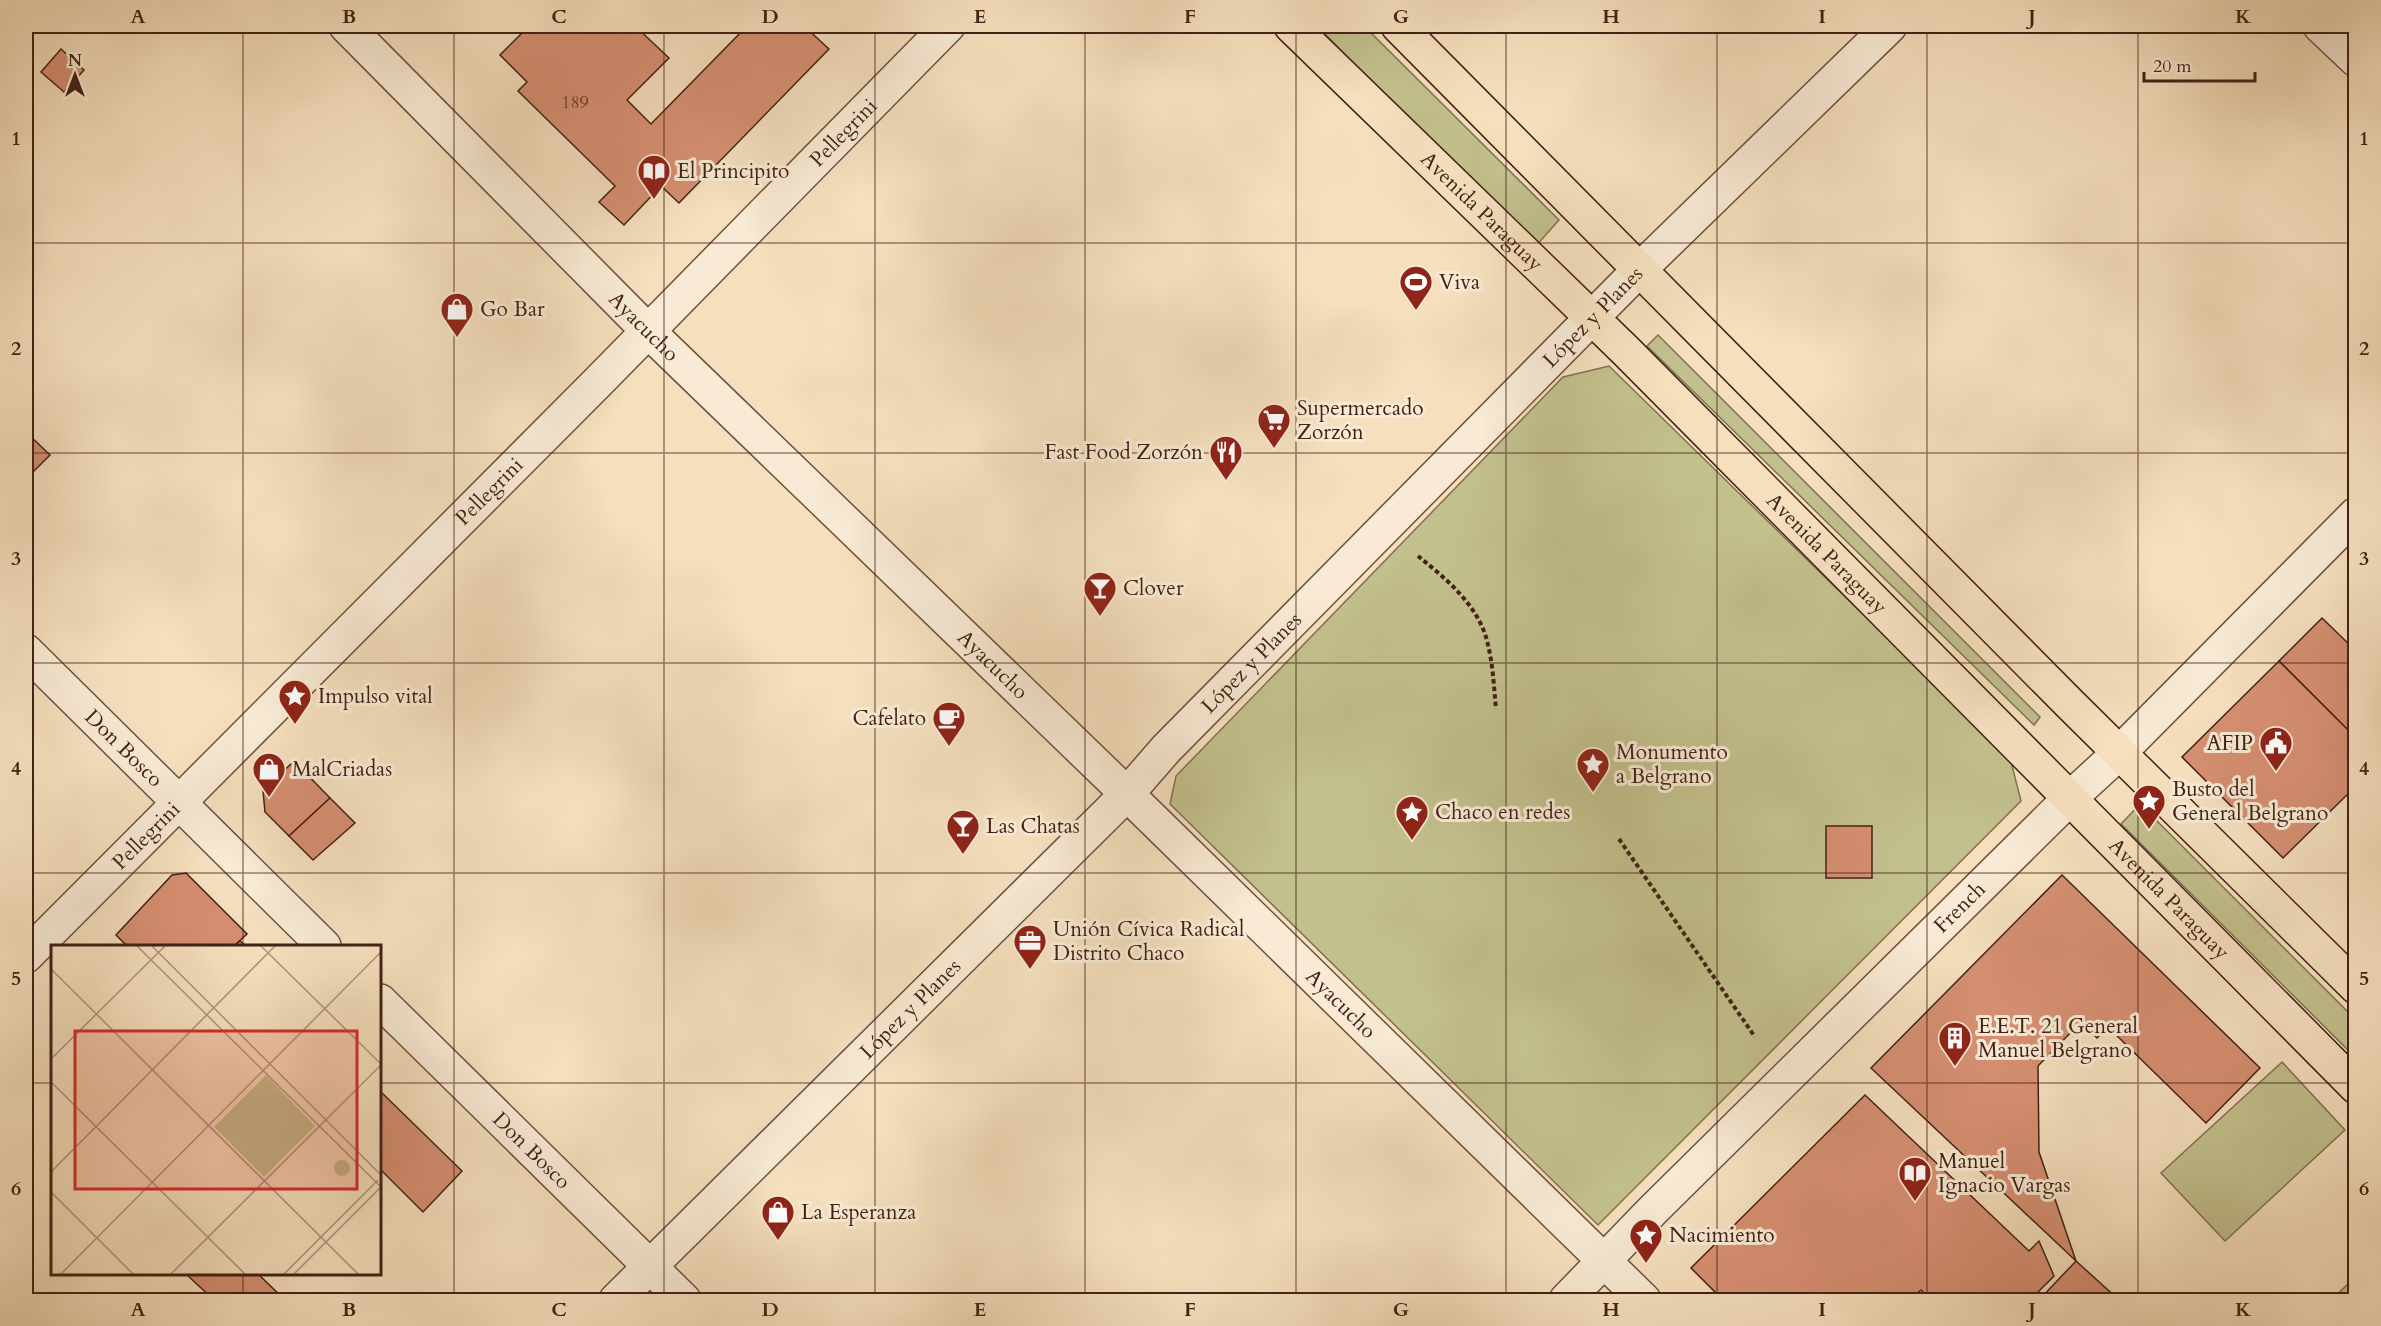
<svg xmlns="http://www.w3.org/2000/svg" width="2381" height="1326" viewBox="0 0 2381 1326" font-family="Cardo,serif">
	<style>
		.green { fill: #c2c08d; stroke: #827051; stroke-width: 1.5 }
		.building { fill: #d68f72; stroke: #422115; stroke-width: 1.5 }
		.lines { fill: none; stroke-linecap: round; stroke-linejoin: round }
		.minor-casing { stroke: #6f503f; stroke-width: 36 }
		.major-casing { stroke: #422115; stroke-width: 36 }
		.path { stroke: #422115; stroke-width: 4; stroke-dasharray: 4.5 3; stroke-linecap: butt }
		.minor { stroke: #f8ead4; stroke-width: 33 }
		.major { stroke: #f5dfbd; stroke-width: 33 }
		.grid { fill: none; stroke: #422115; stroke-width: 1.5; stroke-opacity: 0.55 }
		.labels { text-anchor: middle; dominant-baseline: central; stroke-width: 6; stroke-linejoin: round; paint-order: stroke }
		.number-label { font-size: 18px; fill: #673c2c }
		.street-label { font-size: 21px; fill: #422115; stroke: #f8ead4 }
		.poi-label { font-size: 21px; fill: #422115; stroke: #f8ead4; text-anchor: start }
		.inset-road { fill: none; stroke: #ad937a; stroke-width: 1.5 }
		.view { fill: #d62828; fill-opacity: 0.15; stroke: #d62828; stroke-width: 3 }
		.inset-edge { fill: none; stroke: #422115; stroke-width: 3 }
		.neatline { fill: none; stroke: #422115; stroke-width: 2 }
		.grid-label { font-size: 20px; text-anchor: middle; font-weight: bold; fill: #422115 }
	</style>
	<rect width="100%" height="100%" fill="#f5dfbd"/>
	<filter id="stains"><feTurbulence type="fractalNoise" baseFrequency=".00333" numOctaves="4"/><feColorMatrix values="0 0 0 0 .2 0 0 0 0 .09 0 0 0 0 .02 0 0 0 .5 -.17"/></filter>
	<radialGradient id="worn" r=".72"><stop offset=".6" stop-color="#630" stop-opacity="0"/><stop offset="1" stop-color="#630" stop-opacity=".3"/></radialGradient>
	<!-- green -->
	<g class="green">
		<path d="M 1317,26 L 1364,26 L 1559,220 L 1535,247 Z"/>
		<path d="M 1658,335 L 2040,717 L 2034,725 L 1647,346 Z"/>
		<path d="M 1609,366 L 2010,758 L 2021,801 L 1598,1225 L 1170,804 L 1176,776 L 1563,377 Z"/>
		<path d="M 2140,804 L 2355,1019 L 2355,1057 L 2121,824 Z"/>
		<path d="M 2282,1062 L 2345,1130 L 2225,1241 L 2161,1173 Z"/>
		<path d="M 2349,1283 L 2355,1288 L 2355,1300 L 2331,1300 Z"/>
	</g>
	<!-- building -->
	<g class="building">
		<path d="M 529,26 L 635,26 L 669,58 L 627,100 L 651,124 L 747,26 L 804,26 L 829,49 L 679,203 L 661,186 L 624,225 L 599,202 L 615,186 L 518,91 L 527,82 L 500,55 Z"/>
		<path d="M 61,49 L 84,70 L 64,92 L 41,72 Z"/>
		<path d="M 26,432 L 50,455 L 26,479 Z"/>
		<path d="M 2322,618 L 2356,651 L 2356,738 L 2279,661 Z"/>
		<path d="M 2279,661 L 2356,738 L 2356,786 L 2283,858 L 2182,757 Z"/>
		<path d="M 294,761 L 330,798 L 289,836 L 265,812 L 263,791 Z"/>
		<path d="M 330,798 L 355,823 L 313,860 L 289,836 Z"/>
		<rect x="1826" y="826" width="46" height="52"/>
		<path d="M 186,873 L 247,934 L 234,946 L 127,946 L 116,935 L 172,875 Z"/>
		<path d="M 2062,875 L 2260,1068 L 2206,1123 L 2108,1027 L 2097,1038 L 2081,1022 L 2038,1066 L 2039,1152 L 2076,1261 L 1871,1068 Z"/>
		<path d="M 240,941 L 246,946 L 234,946 Z"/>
		<path d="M 380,1091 L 462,1171 L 423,1212 L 380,1169 Z"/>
		<path d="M 1865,1095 L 2029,1251 L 2039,1241 L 2054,1276 L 2030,1300 L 1931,1300 L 1921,1290 L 1910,1300 L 1723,1300 L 1691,1268 Z"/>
		<path d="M 2076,1261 L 2119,1300 L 2039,1300 Z"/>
		<path d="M 186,1274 L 258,1274 L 285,1300 L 214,1300 Z"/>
	</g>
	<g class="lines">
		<defs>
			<g id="minor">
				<path id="s1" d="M 346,26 L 648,331 L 1127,794 L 1644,1300"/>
				<path d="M 2320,26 L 2356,60"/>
				<path id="s2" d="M 26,651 L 324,946"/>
				<path id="s3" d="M 26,956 L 598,382 L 948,26"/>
				<path id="s4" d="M 380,1001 L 684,1300"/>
				<path id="s5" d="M 616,1300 L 1127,794 L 1166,749 L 1639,270 L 1890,26"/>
				<path id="s6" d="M 1566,1300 L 1652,1211 L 2069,799 L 2119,753 L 2356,514"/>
			</g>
			<g id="major">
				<path id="s7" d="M 1291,26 L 1626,351 L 2356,1087"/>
				<path d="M 1398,26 L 2069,703 L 2356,987"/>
			</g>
		</defs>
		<!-- minor casing -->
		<use href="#minor" class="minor-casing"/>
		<!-- major casing -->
		<use href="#major" class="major-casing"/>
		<!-- path -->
		<g class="path">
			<path d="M 1418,556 C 1446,579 1480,606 1488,645 C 1493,665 1494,688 1496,709"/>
			<path d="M 1619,839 L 1755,1037"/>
		</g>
		<!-- minor -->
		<use href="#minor" class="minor"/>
		<!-- major -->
		<use href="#major" class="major"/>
	</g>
	<!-- grid -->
	<path class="grid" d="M 243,26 L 243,946M 454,26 L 454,1300M 664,26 L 664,1300M 875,26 L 875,1300M 1085,26 L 1085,1300M 1296,26 L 1296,1300M 1506,26 L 1506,1300M 1717,26 L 1717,1300M 1927,26 L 1927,1300M 2138,26 L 2138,1300M 26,243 L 2356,243M 26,453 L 2356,453M 26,663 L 2356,663M 26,873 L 2356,873M 26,1083 L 52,1083M 380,1083 L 2356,1083M 243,1274 L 243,1300"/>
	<!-- icons -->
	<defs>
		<symbol id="library-pin" viewBox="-11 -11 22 30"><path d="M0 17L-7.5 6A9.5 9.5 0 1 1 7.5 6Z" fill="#8f2418" stroke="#f8ead4"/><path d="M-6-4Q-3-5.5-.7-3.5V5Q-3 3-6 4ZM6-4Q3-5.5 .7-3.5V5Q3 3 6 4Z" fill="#fff"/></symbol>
		<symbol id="stadium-pin" viewBox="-11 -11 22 30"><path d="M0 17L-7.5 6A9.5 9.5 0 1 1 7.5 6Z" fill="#8f2418" stroke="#f8ead4"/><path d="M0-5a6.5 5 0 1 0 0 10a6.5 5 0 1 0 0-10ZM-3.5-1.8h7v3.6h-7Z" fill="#fff"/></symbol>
		<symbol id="shop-pin" viewBox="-11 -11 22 30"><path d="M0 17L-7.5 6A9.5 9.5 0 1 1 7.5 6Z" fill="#8f2418" stroke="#f8ead4"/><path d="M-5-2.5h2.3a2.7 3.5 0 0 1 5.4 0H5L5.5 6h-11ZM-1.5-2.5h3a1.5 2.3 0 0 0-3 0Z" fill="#fff"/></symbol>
		<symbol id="supermarket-pin" viewBox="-11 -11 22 30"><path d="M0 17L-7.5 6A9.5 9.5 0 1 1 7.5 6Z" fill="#8f2418" stroke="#f8ead4"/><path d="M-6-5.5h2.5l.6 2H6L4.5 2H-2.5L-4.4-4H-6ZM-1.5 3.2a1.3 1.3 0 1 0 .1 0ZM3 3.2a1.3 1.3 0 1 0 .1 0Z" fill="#fff"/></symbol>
		<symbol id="restaurant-pin" viewBox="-11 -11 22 30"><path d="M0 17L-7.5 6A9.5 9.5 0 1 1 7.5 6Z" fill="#8f2418" stroke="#f8ead4"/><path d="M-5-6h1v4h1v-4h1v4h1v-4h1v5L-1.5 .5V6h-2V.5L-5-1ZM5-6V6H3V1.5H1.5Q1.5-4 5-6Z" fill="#fff"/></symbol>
		<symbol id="bar-pin" viewBox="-11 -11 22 30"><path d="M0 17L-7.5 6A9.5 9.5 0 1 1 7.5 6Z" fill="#8f2418" stroke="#f8ead4"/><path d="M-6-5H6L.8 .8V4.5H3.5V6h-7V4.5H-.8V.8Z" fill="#fff"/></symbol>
		<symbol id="sight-pin" viewBox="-11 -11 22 30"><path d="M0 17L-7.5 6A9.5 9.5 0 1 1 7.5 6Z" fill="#8f2418" stroke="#f8ead4"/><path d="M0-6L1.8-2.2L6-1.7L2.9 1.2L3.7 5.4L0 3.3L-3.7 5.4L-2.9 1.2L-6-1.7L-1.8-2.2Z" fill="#fff"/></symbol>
		<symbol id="cafe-pin" viewBox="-11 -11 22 30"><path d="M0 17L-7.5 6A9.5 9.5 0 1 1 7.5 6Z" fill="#8f2418" stroke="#f8ead4"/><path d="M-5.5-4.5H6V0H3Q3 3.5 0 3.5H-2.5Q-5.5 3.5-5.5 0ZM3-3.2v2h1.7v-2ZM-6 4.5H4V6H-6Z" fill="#fff"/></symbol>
		<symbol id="civic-pin" viewBox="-11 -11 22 30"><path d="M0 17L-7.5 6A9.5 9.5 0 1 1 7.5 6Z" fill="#8f2418" stroke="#f8ead4"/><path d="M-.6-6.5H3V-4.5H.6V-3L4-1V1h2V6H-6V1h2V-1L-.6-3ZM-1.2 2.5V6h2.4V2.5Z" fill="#fff"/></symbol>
		<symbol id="office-pin" viewBox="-11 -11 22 30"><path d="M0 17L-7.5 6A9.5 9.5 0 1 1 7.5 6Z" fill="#8f2418" stroke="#f8ead4"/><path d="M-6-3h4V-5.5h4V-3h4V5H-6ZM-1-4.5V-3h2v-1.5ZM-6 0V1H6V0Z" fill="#fff"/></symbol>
		<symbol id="building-pin" viewBox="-11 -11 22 30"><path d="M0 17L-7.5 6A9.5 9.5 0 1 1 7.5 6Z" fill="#8f2418" stroke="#f8ead4"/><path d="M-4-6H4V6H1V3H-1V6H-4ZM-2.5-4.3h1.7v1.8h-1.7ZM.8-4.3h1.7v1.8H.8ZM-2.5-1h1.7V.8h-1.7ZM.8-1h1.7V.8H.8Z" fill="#fff"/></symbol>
	</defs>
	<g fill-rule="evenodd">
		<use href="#library-pin" x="635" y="152" width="38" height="52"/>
		<use href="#stadium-pin" x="1397" y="263" width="38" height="52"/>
		<use href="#shop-pin" x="438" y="290" width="38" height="52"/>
		<use href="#supermarket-pin" x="1255" y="401" width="38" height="52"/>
		<use href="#restaurant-pin" x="1207" y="433" width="38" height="52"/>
		<use href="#bar-pin" x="1081" y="569" width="38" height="52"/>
		<use href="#sight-pin" x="276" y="677" width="38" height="52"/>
		<use href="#cafe-pin" x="930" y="699" width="38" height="52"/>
		<use href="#civic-pin" x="2257" y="724" width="38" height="52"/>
		<use href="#sight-pin" x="1574" y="745" width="38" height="52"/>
		<use href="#shop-pin" x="250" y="750" width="38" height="52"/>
		<use href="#sight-pin" x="2130" y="782" width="38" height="52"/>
		<use href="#sight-pin" x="1393" y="793" width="38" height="52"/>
		<use href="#bar-pin" x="944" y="807" width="38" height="52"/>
		<use href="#office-pin" x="1011" y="922" width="38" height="52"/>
		<use href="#building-pin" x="1936" y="1019" width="38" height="52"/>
		<use href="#library-pin" x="1896" y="1154" width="38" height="52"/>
		<use href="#shop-pin" x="759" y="1193" width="38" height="52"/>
		<use href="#sight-pin" x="1627" y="1216" width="38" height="52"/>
	</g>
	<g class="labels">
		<!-- number labels -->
		<g class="number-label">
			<text x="575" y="102">189</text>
		</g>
		<!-- street labels -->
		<g class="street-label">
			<text stroke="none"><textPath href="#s3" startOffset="1160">Pellegrini</textPath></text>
			<text stroke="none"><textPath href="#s7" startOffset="266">Avenida Paraguay</textPath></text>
			<text stroke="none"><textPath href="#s5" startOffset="1386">López y Planes</textPath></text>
			<text stroke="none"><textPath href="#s1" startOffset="423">Ayacucho</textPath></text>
			<text stroke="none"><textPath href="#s3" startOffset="656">Pellegrini</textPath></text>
			<text stroke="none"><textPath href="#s7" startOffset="752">Avenida Paraguay</textPath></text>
			<text stroke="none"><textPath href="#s5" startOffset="900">López y Planes</textPath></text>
			<text stroke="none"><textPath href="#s1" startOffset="909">Ayacucho</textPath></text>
			<text stroke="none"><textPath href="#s2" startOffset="138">Don Bosco</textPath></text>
			<text stroke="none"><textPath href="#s3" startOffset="170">Pellegrini</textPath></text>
			<text stroke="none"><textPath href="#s7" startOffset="1238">Avenida Paraguay</textPath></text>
			<text stroke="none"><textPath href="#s6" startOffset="556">French</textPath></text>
			<text stroke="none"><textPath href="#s1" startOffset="1395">Ayacucho</textPath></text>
			<text stroke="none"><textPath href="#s5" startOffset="414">López y Planes</textPath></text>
			<text stroke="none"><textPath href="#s4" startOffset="213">Don Bosco</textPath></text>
		</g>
		<!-- poi labels -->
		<g class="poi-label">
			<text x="677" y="171">El Principito</text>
			<text x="1439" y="282">Viva</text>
			<text x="480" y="309">Go Bar</text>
			<text x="1297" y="408">Supermercado<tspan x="1297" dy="24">Zorzón</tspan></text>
			<text x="1203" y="452" text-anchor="end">Fast Food Zorzón</text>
			<text x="1123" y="588">Clover</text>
			<text x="318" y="696">Impulso vital</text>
			<text x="926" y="718" text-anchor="end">Cafelato</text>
			<text x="2253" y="743" text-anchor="end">AFIP</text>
			<text x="1616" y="752">Monumento<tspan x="1616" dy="24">a Belgrano</tspan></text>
			<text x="292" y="769">MalCriadas</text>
			<text x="2172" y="789">Busto del<tspan x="2172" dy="24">General Belgrano</tspan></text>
			<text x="1435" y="812">Chaco en redes</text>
			<text x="986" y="826">Las Chatas</text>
			<text x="1053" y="929">Unión Cívica Radical<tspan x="1053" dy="24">Distrito Chaco</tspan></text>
			<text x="1978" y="1026">E.E.T. 21 General<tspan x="1978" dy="24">Manuel Belgrano</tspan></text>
			<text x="1938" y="1161">Manuel<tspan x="1938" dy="24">Ignacio Vargas</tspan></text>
			<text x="801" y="1212">La Esperanza</text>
			<text x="1669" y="1235">Nacimiento</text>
		</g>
	</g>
	<!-- overview -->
	<g transform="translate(51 945)">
		<rect width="330" height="330" fill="#f5dfbd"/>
		<path d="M 215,130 L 264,181 L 213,232 L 163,182 ZM283 223a8 8 0 1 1 16 0a8 8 0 1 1-16 0Z" fill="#c2c08d"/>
		<path class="inset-road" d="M 86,1 L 330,242M 101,1 L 330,230M 210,1 L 330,119M 0,24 L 307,329M 0,114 L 114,1M 0,137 L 194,329M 0,227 L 224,1M 0,247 L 82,329M 10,329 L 330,7M 120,329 L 330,120M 233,329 L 327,235M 243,329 L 330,242"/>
		<path class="view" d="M 24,86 L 306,86 L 306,244 L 24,244 Z"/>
		<rect width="330" height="330" class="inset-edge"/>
	</g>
	<!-- margin -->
	<rect width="2381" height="1326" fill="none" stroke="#f5dfbd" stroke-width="66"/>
	<!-- north arrow -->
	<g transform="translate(75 75)" stroke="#f8ead4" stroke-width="4.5" paint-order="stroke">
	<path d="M0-4.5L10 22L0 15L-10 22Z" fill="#422115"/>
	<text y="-9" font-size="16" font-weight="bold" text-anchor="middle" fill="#422115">N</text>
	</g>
	<!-- scale -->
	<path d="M2144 72v9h111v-9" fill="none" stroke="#422115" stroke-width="3"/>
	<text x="2153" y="72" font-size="18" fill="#422115" stroke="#f8ead4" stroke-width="4.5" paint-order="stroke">20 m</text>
	<rect x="33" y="33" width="2315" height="1260" class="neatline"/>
	<g class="grid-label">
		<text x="138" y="23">A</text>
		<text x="349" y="23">B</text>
		<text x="559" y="23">C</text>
		<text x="770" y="23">D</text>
		<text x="980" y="23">E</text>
		<text x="1190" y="23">F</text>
		<text x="1401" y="23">G</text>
		<text x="1611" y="23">H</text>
		<text x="1822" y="23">I</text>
		<text x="2032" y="23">J</text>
		<text x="2243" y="23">K</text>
		<text x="16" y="145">1</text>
		<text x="2364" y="145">1</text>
		<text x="16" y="355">2</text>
		<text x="2364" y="355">2</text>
		<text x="16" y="565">3</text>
		<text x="2364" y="565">3</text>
		<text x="16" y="775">4</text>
		<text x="2364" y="775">4</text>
		<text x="16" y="985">5</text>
		<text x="2364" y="985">5</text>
		<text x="16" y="1195">6</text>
		<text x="2364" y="1195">6</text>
		<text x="138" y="1316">A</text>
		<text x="349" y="1316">B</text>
		<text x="559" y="1316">C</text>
		<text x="770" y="1316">D</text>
		<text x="980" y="1316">E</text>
		<text x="1190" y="1316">F</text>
		<text x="1401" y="1316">G</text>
		<text x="1611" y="1316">H</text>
		<text x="1822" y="1316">I</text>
		<text x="2032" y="1316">J</text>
		<text x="2243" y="1316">K</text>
	</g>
	<rect width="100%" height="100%" filter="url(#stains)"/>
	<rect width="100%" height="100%" fill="url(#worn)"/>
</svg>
